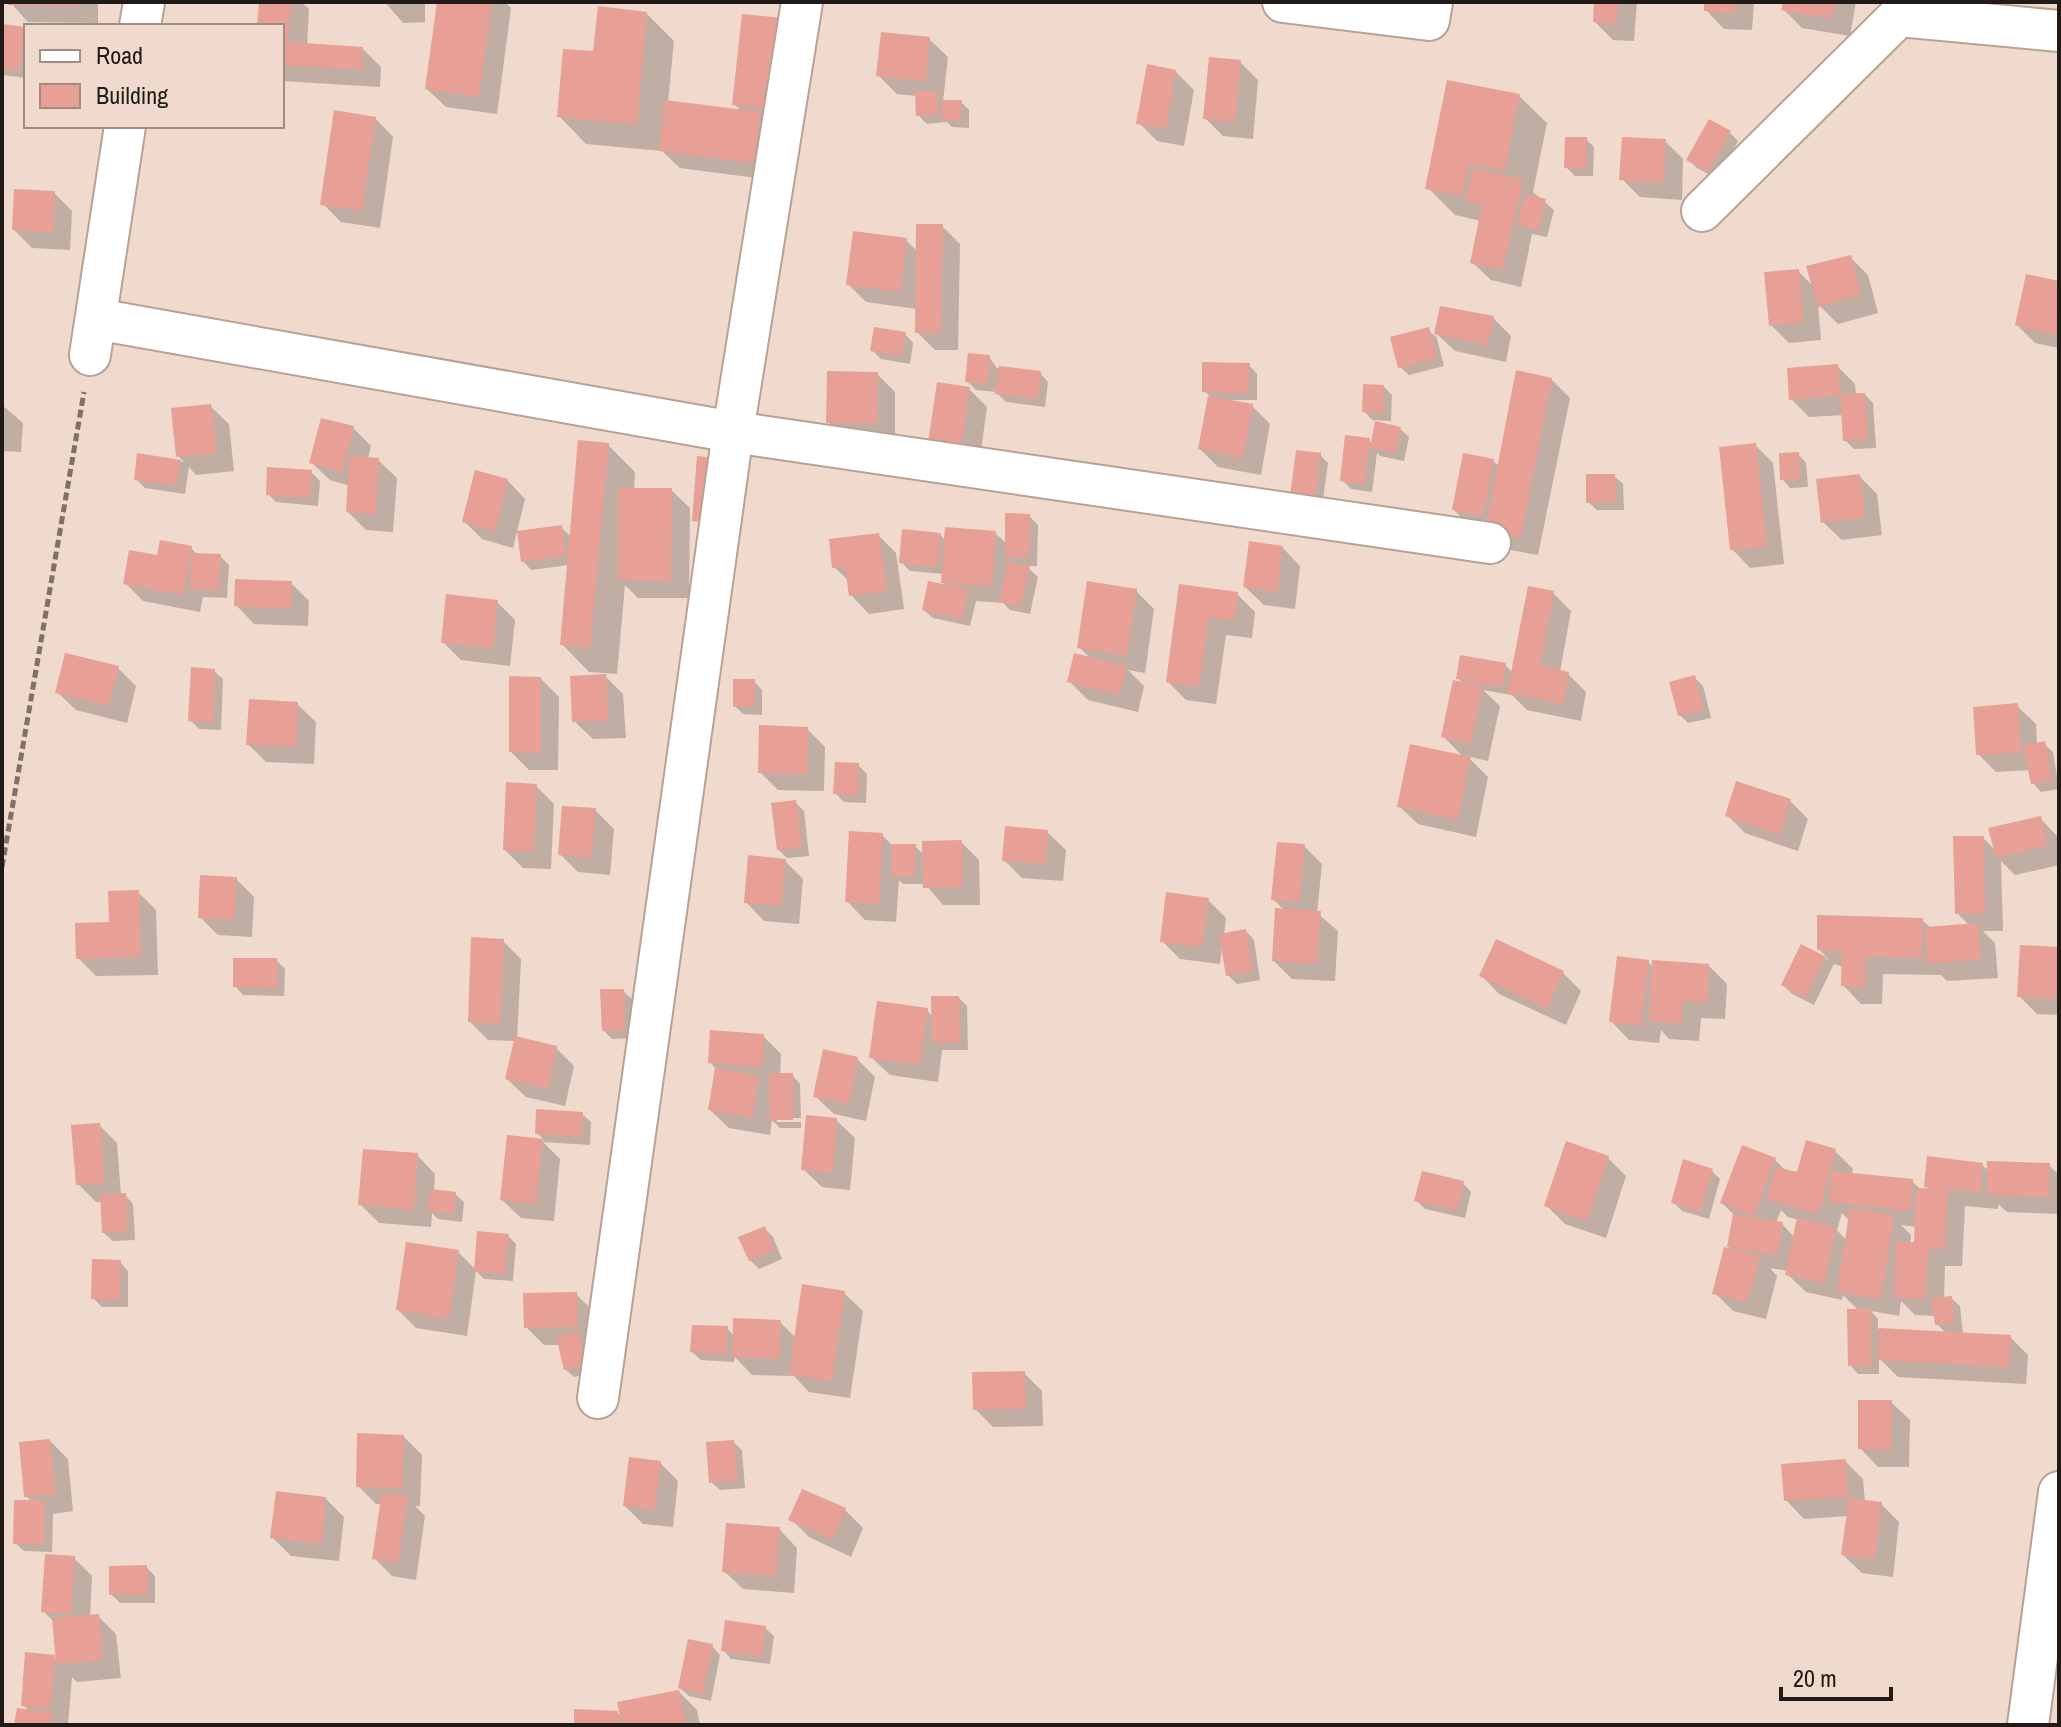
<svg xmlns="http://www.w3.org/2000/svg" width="2061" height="1727" viewBox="0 0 2061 1727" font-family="'Archivo Narrow',sans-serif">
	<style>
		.shadow { fill: #0003; fill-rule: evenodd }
		.building { fill: #e79f96 }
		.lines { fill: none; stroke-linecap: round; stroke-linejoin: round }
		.street-casing { stroke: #b8a196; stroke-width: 44 }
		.path { stroke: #7f7069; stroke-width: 5; stroke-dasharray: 8 4; stroke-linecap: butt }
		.street { stroke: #fff; stroke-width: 40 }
	</style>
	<rect width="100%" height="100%" fill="#f0d9cd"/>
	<!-- shadow -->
	<g class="shadow">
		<path d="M 10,2 L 98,2 L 98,23 L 28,22 Z"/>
		<path d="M 261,2 L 301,2 L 309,9 L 307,45 L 363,49 L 381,67 L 380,87 L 282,81 L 282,26 L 259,26 Z"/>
		<path d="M 385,2 L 425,2 L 425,22 L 403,23 Z"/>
		<path d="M 439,2 L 505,2 L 511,8 L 497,114 L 446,107 L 427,89 Z"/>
		<path d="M 1596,2 L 1637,2 L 1634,41 L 1613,40 L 1595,22 Z"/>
		<path d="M 1706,2 L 1754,2 L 1752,30 L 1724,29 L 1706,10 Z"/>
		<path d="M 1785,2 L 1856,2 L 1850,36 L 1802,28 L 1784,10 Z"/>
		<path d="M 646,13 L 674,41 L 668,102 L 741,111 L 734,104 L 791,21 L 771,180 L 680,168 L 662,151 L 586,144 L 559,116 L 595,54 Z"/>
		<path d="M 2,26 L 26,30 L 26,78 L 2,75 Z"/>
		<path d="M 929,39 L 948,57 L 943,102 L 961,102 L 969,110 L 969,128 L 952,127 L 947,122 L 927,124 L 918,115 L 917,96 L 897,94 L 878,75 Z"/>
		<path d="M 1240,62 L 1258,80 L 1253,139 L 1223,136 L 1205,118 Z"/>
		<path d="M 1176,72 L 1194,90 L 1184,146 L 1157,141 L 1139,123 Z"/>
		<path d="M 1519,96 L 1547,123 L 1533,192 L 1554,210 L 1547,237 L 1532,234 L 1521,287 L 1491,280 L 1472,262 L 1481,221 L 1455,215 L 1428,188 Z"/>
		<path d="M 375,118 L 393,137 L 380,228 L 341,222 L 323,204 Z"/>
		<path d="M 1730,133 L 1738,141 L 1717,179 L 1697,168 L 1689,160 Z"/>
		<path d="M 1586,139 L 1594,147 L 1593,176 L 1575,176 L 1566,167 Z"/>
		<path d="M 1665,141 L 1683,159 L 1682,200 L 1640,197 L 1622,179 Z"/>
		<path d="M 54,193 L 72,211 L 70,250 L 32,248 L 14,230 Z"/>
		<path d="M 942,226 L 960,244 L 958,350 L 935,350 L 917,332 L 917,309 L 866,302 L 848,284 L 906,240 L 918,252 Z"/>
		<path d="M 1850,257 L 1868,275 L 1878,313 L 1838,324 L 1818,304 L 1821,340 L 1789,343 L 1771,325 L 1798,271 L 1814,287 Z"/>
		<path d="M 2028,276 L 2059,283 L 2059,348 L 2035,343 L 2017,325 Z"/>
		<path d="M 1493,318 L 1511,336 L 1506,362 L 1455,351 L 1436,333 Z"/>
		<path d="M 1428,330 L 1436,337 L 1436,335 L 1444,366 L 1409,375 L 1400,367 Z"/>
		<path d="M 905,334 L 913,343 L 910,364 L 881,359 L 872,350 Z"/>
		<path d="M 989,357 L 997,368 L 1040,373 L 1048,382 L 1045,407 L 1006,402 L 996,392 L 976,390 L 968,382 Z"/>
		<path d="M 1249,365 L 1257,374 L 1257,400 L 1231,400 L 1231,402 L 1252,406 L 1270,424 L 1261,475 L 1218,467 L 1200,449 L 1210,396 L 1204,391 Z"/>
		<path d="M 1837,366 L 1855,384 L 1856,395 L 1865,395 L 1873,403 L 1876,448 L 1854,449 L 1845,440 L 1844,415 L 1809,417 L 1791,399 Z"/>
		<path d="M 877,374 L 895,392 L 895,441 L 846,440 L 828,422 Z"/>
		<path d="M 1551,379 L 1570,398 L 1538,555 L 1505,549 L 1472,528 L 1454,510 L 1493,461 L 1500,467 Z"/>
		<path d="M 1384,387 L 1392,395 L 1391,421 L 1372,420 L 1364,411 Z"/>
		<path d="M 969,389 L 987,407 L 979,465 L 948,460 Z"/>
		<path d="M 2,405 L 23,423 L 21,452 L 2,451 Z"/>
		<path d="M 210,406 L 229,424 L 234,471 L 196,475 L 189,467 L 185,494 L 145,488 L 136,479 L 139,456 L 184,462 L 178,456 Z"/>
		<path d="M 353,428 L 371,446 L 368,459 L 378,460 L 397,478 L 393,532 L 366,530 L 348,512 L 350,486 L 330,480 L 311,462 Z"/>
		<path d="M 1400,429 L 1409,437 L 1404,461 L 1380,456 L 1377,453 L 1372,492 L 1351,489 L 1342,480 L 1369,440 L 1372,444 Z"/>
		<path d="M 608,445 L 635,472 L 634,490 L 671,490 L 690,508 L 689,598 L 638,598 L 625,585 L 617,674 L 589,672 L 562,644 L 569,565 L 531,570 L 523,561 L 561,527 L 571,537 Z"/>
		<path d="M 1755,445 L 1773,463 L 1784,564 L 1750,568 L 1732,549 Z"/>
		<path d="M 1798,454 L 1806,463 L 1808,487 L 1790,488 L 1782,479 Z"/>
		<path d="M 1320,455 L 1328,463 L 1322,507 L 1300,504 Z"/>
		<path d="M 311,472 L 320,481 L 318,506 L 276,502 L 268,494 Z"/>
		<path d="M 1614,476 L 1623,484 L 1624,510 L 1597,510 L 1588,502 Z"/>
		<path d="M 1859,476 L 1877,494 L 1882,535 L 1842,540 L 1823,522 Z"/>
		<path d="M 507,480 L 525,499 L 513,548 L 482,539 L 464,521 Z"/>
		<path d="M 1029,516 L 1038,525 L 1037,566 L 1026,566 L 1038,577 L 1030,614 L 1010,610 L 1003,603 L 976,601 L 970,626 L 933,618 L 924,610 L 948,587 L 943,582 L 944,574 L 910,571 L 901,562 L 940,535 L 946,541 L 995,533 L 1007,544 Z"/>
		<path d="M 878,535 L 896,553 L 904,609 L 869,614 L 851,595 L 850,582 L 834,567 Z"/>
		<path d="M 1282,547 L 1300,566 L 1295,609 L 1264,605 L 1245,587 Z"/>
		<path d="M 191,548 L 198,555 L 220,556 L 229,565 L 227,598 L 203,597 L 200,612 L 143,601 L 125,583 L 159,558 Z"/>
		<path d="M 291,583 L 309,601 L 308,626 L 254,624 L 236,605 Z"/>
		<path d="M 1181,586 L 1237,594 L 1255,612 L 1252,638 L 1226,635 L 1216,704 L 1186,700 L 1168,682 Z"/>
		<path d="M 1136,591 L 1154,609 L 1145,673 L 1128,670 L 1144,686 L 1138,712 L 1088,700 L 1070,682 L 1092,660 L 1079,647 Z"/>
		<path d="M 1553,593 L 1571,611 L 1560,672 L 1568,674 L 1586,692 L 1581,721 L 1527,710 L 1512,695 L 1483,690 L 1500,706 L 1488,761 L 1467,756 L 1488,777 L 1476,837 L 1418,824 L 1399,806 L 1464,758 L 1444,737 L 1464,685 L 1458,678 L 1505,665 L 1513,673 Z"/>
		<path d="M 497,602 L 515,620 L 510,666 L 461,660 L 443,642 Z"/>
		<path d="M 118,668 L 136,686 L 127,723 L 76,710 L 57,692 Z"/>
		<path d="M 214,671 L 223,679 L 221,730 L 199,729 L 190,720 Z"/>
		<path d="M 605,676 L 623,694 L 626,738 L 593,739 L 574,721 Z"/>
		<path d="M 1694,677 L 1703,686 L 1711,718 L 1688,723 L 1680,715 Z"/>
		<path d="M 541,679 L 559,697 L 558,770 L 529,770 L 511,752 Z"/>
		<path d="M 754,681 L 762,690 L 762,715 L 743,714 L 735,706 Z"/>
		<path d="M 297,704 L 316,722 L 314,764 L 266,762 L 248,744 Z"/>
		<path d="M 2017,706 L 2036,724 L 2037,745 L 2044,744 L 2053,752 L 2059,789 L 2041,792 L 2033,783 L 2030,770 L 1996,772 L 1978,754 Z"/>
		<path d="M 807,729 L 825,747 L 824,791 L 778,790 L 760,772 Z"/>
		<path d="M 858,765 L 867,774 L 866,803 L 844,802 L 835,793 Z"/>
		<path d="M 536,786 L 554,804 L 551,869 L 523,868 L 505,850 Z"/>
		<path d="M 1790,801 L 1808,819 L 1798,851 L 1745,833 L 1727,815 Z"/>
		<path d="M 795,802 L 804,811 L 809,856 L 787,858 L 778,849 Z"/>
		<path d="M 595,810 L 614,829 L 610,875 L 578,872 L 560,854 Z"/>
		<path d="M 2040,818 L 2058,837 L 2059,865 L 2015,875 L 2001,861 L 2003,931 L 1983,931 L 1995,943 L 1998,978 L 1947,981 L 1941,975 L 1883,974 L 1882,1004 L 1861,1004 L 1843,985 L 1843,967 L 1834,964 L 1814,1005 L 1792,994 L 1783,985 L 1802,947 L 1829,960 L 1819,949 L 1922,920 L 1931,928 L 1970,926 L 1957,913 L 1983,838 L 1996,851 Z"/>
		<path d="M 1047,832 L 1066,850 L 1063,881 L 1022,878 L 1004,860 Z"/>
		<path d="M 882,835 L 893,846 L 915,846 L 924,855 L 961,842 L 979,860 L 980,905 L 943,905 L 925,884 L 903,884 L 899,880 L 896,922 L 865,920 L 847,901 Z"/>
		<path d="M 1304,846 L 1322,864 L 1317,913 L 1338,931 L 1335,981 L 1292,979 L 1274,961 L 1284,910 L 1273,899 Z"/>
		<path d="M 785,861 L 803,879 L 799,924 L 764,921 L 746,902 Z"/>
		<path d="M 236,879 L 254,897 L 252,937 L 218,935 L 200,917 Z"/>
		<path d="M 138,892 L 156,910 L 158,975 L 96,976 L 78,958 Z"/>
		<path d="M 1208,900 L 1226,918 L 1224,935 L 1246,931 L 1254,940 L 1260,980 L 1237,984 L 1228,975 L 1222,946 L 1220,964 L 1180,959 L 1162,941 Z"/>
		<path d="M 503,941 L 521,959 L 517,1039 L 556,1048 L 574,1066 L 565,1106 L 526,1097 L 507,1079 L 516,1041 L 488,1040 L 470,1022 Z"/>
		<path d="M 1497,942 L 1563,973 L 1581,991 L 1566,1025 L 1499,994 L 1481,975 Z"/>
		<path d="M 2059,949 L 2059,1015 L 2037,1014 L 2019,996 Z"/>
		<path d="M 276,960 L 285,969 L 284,996 L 243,995 L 235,986 Z"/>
		<path d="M 1648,962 L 1654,968 L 1709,966 L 1727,984 L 1725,1019 L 1701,1018 L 1699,1041 L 1669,1039 L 1661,1030 L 1659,1043 L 1629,1040 L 1611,1021 Z"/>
		<path d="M 623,991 L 632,999 L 633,1038 L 612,1039 L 604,1031 Z"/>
		<path d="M 959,998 L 967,1006 L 968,1050 L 942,1050 L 938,1082 L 890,1075 L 871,1057 L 927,1010 L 933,1017 Z"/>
		<path d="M 763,1036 L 781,1054 L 780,1075 L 792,1075 L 800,1084 L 801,1118 L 777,1118 L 777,1122 L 801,1122 L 801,1128 L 780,1128 L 772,1120 L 770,1135 L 729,1128 L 710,1110 L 716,1069 L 710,1062 Z"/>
		<path d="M 857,1059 L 875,1077 L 866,1121 L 834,1114 L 815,1096 Z"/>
		<path d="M 582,1114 L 591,1122 L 590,1145 L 543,1142 L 560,1159 L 554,1221 L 521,1218 L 502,1200 L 509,1137 L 545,1141 L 537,1133 Z"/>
		<path d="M 836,1120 L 855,1138 L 850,1190 L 822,1187 L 803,1169 Z"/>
		<path d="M 99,1125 L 117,1143 L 121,1195 L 125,1195 L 133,1204 L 135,1240 L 113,1241 L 104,1233 L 102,1202 L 96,1202 L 78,1184 Z"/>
		<path d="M 1835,1151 L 1853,1169 L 1852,1175 L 1912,1181 L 1921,1190 L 1931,1191 L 1926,1186 L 1982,1165 L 1989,1171 L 2049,1165 L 2059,1175 L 2059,1214 L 2007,1212 L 1998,1204 L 1998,1209 L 1965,1206 L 1962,1266 L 1945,1266 L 1944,1299 L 1951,1298 L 1960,1306 L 1963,1334 L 2010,1337 L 2028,1355 L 2026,1384 L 1898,1377 L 1879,1358 L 1879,1374 L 1858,1374 L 1850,1365 L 1859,1311 L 1843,1295 L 1842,1300 L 1806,1292 L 1787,1274 L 1788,1271 L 1770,1268 L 1777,1276 L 1766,1319 L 1733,1311 L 1715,1293 L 1729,1250 L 1734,1215 L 1722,1203 L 1775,1160 L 1786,1171 L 1799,1175 ZM 1781,1210 L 1788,1217 L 1799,1220 L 1795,1238 L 1782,1224 L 1776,1223 ZM 1842,1213 L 1849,1220 L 1847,1241 L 1837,1230 ZM 1901,1225 L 1916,1227 L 1916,1244 L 1910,1244 L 1911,1235 ZM 1901,1301 L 1915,1315 L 1935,1316 L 1937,1324 L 1946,1333 L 1878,1329 L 1878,1319 L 1871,1311 L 1899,1316 Z"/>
		<path d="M 417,1155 L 435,1174 L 434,1191 L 455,1194 L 464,1202 L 462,1222 L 438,1219 L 432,1213 L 431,1227 L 379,1223 L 360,1204 Z"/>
		<path d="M 1608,1158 L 1626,1176 L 1606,1238 L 1565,1224 L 1547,1206 Z"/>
		<path d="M 1712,1171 L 1720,1179 L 1709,1219 L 1682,1211 L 1673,1202 Z"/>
		<path d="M 1463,1183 L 1471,1192 L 1465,1218 L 1425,1209 L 1416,1200 Z"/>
		<path d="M 764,1228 L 773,1237 L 782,1259 L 759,1269 L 750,1260 Z"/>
		<path d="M 508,1236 L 516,1244 L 513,1281 L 484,1279 L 476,1271 L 467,1336 L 416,1328 L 398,1310 L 458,1252 L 476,1270 Z"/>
		<path d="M 120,1262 L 128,1271 L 128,1307 L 102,1307 L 93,1298 Z"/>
		<path d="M 844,1293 L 863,1311 L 850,1398 L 809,1392 L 794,1376 L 752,1375 L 735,1357 L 734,1362 L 701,1360 L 692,1352 L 727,1328 L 734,1336 L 780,1322 L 796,1338 Z"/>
		<path d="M 576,1294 L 594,1312 L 595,1373 L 574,1377 L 565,1369 L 560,1345 L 544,1345 L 526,1327 Z"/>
		<path d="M 1024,1373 L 1042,1391 L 1043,1426 L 993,1427 L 975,1409 Z"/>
		<path d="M 1891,1402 L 1910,1420 L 1909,1467 L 1878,1467 L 1860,1448 Z"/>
		<path d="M 404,1437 L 422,1455 L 420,1506 L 415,1506 L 425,1516 L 416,1580 L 392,1576 L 374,1558 L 382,1504 L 376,1504 L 358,1486 Z"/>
		<path d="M 50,1441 L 68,1459 L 73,1511 L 53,1514 L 52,1552 L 24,1551 L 15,1543 L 32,1502 L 26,1496 Z"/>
		<path d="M 733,1442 L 742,1450 L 745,1488 L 720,1490 L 711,1482 Z"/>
		<path d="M 1845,1461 L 1863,1479 L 1865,1502 L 1881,1504 L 1899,1522 L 1893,1577 L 1862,1573 L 1843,1555 L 1848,1516 L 1804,1519 L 1786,1500 Z"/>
		<path d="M 660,1463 L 678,1481 L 673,1527 L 643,1524 L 625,1506 Z"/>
		<path d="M 803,1492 L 845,1510 L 863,1528 L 851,1557 L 809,1537 L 791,1519 Z"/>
		<path d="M 325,1498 L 344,1517 L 339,1561 L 291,1556 L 273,1538 Z"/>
		<path d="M 779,1529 L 797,1548 L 794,1593 L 743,1589 L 724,1571 Z"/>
		<path d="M 74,1558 L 92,1576 L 90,1617 L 98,1616 L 116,1634 L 121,1678 L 77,1682 L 72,1677 L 68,1725 L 16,1725 L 29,1711 L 23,1705 L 54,1657 L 58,1662 L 54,1622 L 43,1611 Z"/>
		<path d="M 146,1567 L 155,1576 L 155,1603 L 120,1603 L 111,1594 Z"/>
		<path d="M 765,1628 L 774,1636 L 770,1664 L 731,1659 L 723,1650 Z"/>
		<path d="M 712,1646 L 720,1655 L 711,1701 L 689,1696 L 680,1688 Z"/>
		<path d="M 679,1692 L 697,1710 L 700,1725 L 576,1725 L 618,1713 L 623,1718 Z"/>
	</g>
	<!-- building -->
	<g class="building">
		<path d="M 8,2 L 81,2 L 81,6 L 8,5 Z"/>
		<path d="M 259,2 L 291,2 L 288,42 L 363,47 L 362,70 L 282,65 L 282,26 L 257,26 Z"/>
		<path d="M 437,2 L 492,2 L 479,97 L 425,89 Z"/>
		<path d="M 1594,2 L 1618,2 L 1617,24 L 1593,22 Z"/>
		<path d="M 1704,2 L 1735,2 L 1735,13 L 1704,11 Z"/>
		<path d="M 1783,2 L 1835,2 L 1832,19 L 1781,10 Z"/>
		<path d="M 598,6 L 647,12 L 637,125 L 557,117 L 563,49 L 593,51 Z"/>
		<path d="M 742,14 L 792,19 L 782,111 L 732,105 Z"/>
		<path d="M 2,24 L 25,27 L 20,70 L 2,68 Z"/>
		<path d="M 881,32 L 930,37 L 926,81 L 876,76 Z"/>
		<path d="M 1209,57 L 1241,60 L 1235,122 L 1203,119 Z"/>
		<path d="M 1147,64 L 1176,70 L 1166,129 L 1136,124 Z"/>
		<path d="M 1447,80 L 1520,94 L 1505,171 L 1468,164 L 1462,196 L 1425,189 Z"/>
		<path d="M 936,91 L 938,114 L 916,116 L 915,92 Z"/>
		<path d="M 665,100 L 760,112 L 754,163 L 659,151 Z"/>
		<path d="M 941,100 L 962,100 L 961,120 L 942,120 Z"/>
		<path d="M 334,110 L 376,117 L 362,211 L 320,205 Z"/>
		<path d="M 1709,119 L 1731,131 L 1708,172 L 1686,160 Z"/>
		<path d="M 1565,137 L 1587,137 L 1586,169 L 1564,168 Z"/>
		<path d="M 1622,137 L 1666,139 L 1664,183 L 1619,180 Z"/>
		<path d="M 1472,168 L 1523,179 L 1503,270 L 1470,263 L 1482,205 L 1465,201 Z"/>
		<path d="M 14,189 L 55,191 L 53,232 L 12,230 Z"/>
		<path d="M 1525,194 L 1546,199 L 1539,230 L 1518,225 Z"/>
		<path d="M 916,224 L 943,224 L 941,333 L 915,333 Z"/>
		<path d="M 853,231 L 907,238 L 900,292 L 846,285 Z"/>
		<path d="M 1851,255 L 1861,295 L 1818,307 L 1806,266 Z"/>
		<path d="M 1799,269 L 1804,322 L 1769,326 L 1764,272 Z"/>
		<path d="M 2026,274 L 2059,281 L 2056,335 L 2015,325 Z"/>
		<path d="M 1440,306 L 1494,316 L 1488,345 L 1434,334 Z"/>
		<path d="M 874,327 L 906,332 L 902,356 L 870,351 Z"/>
		<path d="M 1429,327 L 1437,358 L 1398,368 L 1390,337 Z"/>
		<path d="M 968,353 L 990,355 L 988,384 L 965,382 Z"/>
		<path d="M 1202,362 L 1250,363 L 1249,393 L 1202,392 Z"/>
		<path d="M 1838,364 L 1840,396 L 1789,400 L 1787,368 Z"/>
		<path d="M 999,366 L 1041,371 L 1037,399 L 995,394 Z"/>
		<path d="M 1516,370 L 1552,378 L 1521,538 L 1485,531 Z"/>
		<path d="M 827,371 L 878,372 L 877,424 L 826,423 Z"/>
		<path d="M 937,382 L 970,387 L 961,448 L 928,443 Z"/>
		<path d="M 1363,384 L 1384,385 L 1383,413 L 1362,412 Z"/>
		<path d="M 1865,393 L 1868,440 L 1843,441 L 1840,394 Z"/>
		<path d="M 1208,396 L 1253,404 L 1243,458 L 1198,449 Z"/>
		<path d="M 211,404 L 217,453 L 176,457 L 171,408 Z"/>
		<path d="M 321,418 L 354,426 L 342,472 L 309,463 Z"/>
		<path d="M 1375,421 L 1401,427 L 1396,453 L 1370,448 Z"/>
		<path d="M 1345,435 L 1370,438 L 1364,485 L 1340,481 Z"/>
		<path d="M 578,440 L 609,443 L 590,648 L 560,645 Z"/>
		<path d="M 1756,443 L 1767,547 L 1730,550 L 1719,447 Z"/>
		<path d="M 1296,450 L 1321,453 L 1314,500 L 1290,497 Z"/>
		<path d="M 1799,452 L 1800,479 L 1780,480 L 1779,453 Z"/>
		<path d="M 137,453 L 181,460 L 177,486 L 134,480 Z"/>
		<path d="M 1463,453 L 1494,459 L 1483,516 L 1452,510 Z"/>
		<path d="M 349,456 L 379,458 L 376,515 L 346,512 Z"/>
		<path d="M 697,456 L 722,459 L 717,523 L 692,521 Z"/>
		<path d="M 267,467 L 312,470 L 310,498 L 266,495 Z"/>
		<path d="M 475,470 L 508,479 L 495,531 L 462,522 Z"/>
		<path d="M 1586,474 L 1615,474 L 1616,502 L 1586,503 Z"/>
		<path d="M 1860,474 L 1865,517 L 1821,523 L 1816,479 Z"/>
		<path d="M 618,488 L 672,488 L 671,581 L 618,580 Z"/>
		<path d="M 1005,513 L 1030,514 L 1029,558 L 1005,558 Z"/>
		<path d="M 562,525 L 566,556 L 521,562 L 517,531 Z"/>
		<path d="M 945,527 L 996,531 L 992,586 L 941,583 Z"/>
		<path d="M 902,529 L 941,533 L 937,567 L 899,563 Z"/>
		<path d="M 879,533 L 887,592 L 849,596 L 845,567 L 832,568 L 829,539 Z"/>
		<path d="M 160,540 L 192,546 L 183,595 L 123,584 L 129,550 L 157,555 Z"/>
		<path d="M 1249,541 L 1283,546 L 1277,592 L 1243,587 Z"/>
		<path d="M 192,553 L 221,554 L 219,590 L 190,589 Z"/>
		<path d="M 1008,562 L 1030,566 L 1021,606 L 999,602 Z"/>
		<path d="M 235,579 L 292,581 L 291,609 L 234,606 Z"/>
		<path d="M 928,581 L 968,589 L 962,619 L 922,610 Z"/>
		<path d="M 1087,581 L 1137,589 L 1127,656 L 1077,648 Z"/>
		<path d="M 1179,584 L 1238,592 L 1234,621 L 1209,617 L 1199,687 L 1166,682 Z"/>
		<path d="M 1528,586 L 1554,591 L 1540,665 L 1569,672 L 1563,704 L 1507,693 Z"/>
		<path d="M 446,594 L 498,600 L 493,648 L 441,643 Z"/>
		<path d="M 65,653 L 119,666 L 109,706 L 55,693 Z"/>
		<path d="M 1074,653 L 1126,666 L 1120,695 L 1067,682 Z"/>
		<path d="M 1460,655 L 1506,663 L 1502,687 L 1456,679 Z"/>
		<path d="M 191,667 L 215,669 L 213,723 L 188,721 Z"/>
		<path d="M 606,674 L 609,721 L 572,722 L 570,676 Z"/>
		<path d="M 1695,675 L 1703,710 L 1678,716 L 1669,682 Z"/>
		<path d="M 509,676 L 541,677 L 541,753 L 509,752 Z"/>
		<path d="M 733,679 L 755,679 L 754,707 L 733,707 Z"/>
		<path d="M 1453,680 L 1482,686 L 1471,744 L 1441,737 Z"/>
		<path d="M 249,699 L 298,702 L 296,747 L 246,745 Z"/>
		<path d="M 2018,703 L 2021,753 L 1976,755 L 1973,707 Z"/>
		<path d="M 759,725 L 808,727 L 807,774 L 758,773 Z"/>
		<path d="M 2045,741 L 2052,780 L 2031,784 L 2023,746 Z"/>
		<path d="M 1410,744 L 1471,757 L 1458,820 L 1397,807 Z"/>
		<path d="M 835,762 L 859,763 L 858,795 L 833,794 Z"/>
		<path d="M 1736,781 L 1791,799 L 1780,835 L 1725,816 Z"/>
		<path d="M 506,782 L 537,784 L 534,852 L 503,850 Z"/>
		<path d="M 796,800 L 802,848 L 777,850 L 771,803 Z"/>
		<path d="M 562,806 L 596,808 L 592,858 L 558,855 Z"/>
		<path d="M 2041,816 L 2047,846 L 1996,858 L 1988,828 Z"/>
		<path d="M 1005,826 L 1048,830 L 1046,864 L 1002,861 Z"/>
		<path d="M 849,831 L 883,833 L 879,905 L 845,902 Z"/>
		<path d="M 1953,836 L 1984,836 L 1985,913 L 1955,914 Z"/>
		<path d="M 962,840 L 963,887 L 923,888 L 922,841 Z"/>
		<path d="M 1277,842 L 1305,844 L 1299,902 L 1271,900 Z"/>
		<path d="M 892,844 L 916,844 L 915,876 L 892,876 Z"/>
		<path d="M 748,855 L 786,859 L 781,906 L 744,903 Z"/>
		<path d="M 200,875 L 237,877 L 234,920 L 198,918 Z"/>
		<path d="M 139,890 L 141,957 L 76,959 L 75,923 L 109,922 L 108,891 Z"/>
		<path d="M 1166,892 L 1209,898 L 1202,947 L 1160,942 Z"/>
		<path d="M 1275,908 L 1321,911 L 1317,964 L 1272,961 Z"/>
		<path d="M 1817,915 L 1923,918 L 1922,958 L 1866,956 L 1865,987 L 1841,986 L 1842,951 L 1817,950 Z"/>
		<path d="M 1978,923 L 1981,960 L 1927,964 L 1925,927 Z"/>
		<path d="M 1246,929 L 1253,972 L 1226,976 L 1219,934 Z"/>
		<path d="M 471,937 L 504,939 L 500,1024 L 468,1022 Z"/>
		<path d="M 1496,939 L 1564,971 L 1547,1009 L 1479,976 Z"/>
		<path d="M 1801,944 L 1826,957 L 1805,998 L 1781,985 Z"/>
		<path d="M 2020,945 L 2059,947 L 2059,999 L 2017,997 Z"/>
		<path d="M 1617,956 L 1649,960 L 1641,1026 L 1609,1022 Z"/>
		<path d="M 233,958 L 277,958 L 277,988 L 233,987 Z"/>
		<path d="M 1652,960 L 1709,964 L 1708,1002 L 1683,1001 L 1682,1023 L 1649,1021 Z"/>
		<path d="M 600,989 L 624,989 L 625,1031 L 602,1031 Z"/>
		<path d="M 931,996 L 959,996 L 960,1042 L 932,1043 Z"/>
		<path d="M 877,1001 L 928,1008 L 920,1065 L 869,1058 Z"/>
		<path d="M 710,1030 L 764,1034 L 762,1067 L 708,1063 Z"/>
		<path d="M 515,1036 L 557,1046 L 548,1089 L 505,1079 Z"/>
		<path d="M 823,1049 L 858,1057 L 849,1104 L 813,1097 Z"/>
		<path d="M 715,1068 L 759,1076 L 752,1118 L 708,1110 Z"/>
		<path d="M 769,1073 L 793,1073 L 793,1120 L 770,1120 Z"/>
		<path d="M 536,1109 L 583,1112 L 582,1137 L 535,1134 Z"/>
		<path d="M 806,1115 L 837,1118 L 833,1173 L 801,1170 Z"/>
		<path d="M 100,1123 L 105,1183 L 76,1185 L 71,1125 Z"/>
		<path d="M 507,1135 L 543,1139 L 536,1204 L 500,1200 Z"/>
		<path d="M 1806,1140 L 1836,1149 L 1819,1214 L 1767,1200 L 1776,1167 L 1797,1172 Z"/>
		<path d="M 1566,1141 L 1609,1156 L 1587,1221 L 1544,1206 Z"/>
		<path d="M 1742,1145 L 1776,1158 L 1754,1216 L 1720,1203 Z"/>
		<path d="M 363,1149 L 418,1153 L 414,1210 L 358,1205 Z"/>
		<path d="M 1927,1156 L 1983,1163 L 1980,1192 L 1924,1187 Z"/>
		<path d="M 1683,1159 L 1713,1169 L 1700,1212 L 1671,1203 Z"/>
		<path d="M 1987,1161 L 2050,1163 L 2049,1197 L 1987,1195 Z"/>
		<path d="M 1422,1171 L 1464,1181 L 1457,1210 L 1414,1201 Z"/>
		<path d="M 1832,1171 L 1913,1179 L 1910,1211 L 1829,1202 Z"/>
		<path d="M 1916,1188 L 1948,1189 L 1945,1249 L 1928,1249 L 1926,1299 L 1894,1297 L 1896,1242 L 1914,1242 Z"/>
		<path d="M 430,1189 L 456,1192 L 454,1214 L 428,1211 Z"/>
		<path d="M 126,1193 L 127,1232 L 102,1233 L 100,1194 Z"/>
		<path d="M 1850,1208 L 1894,1215 L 1881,1299 L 1837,1292 Z"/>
		<path d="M 1733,1214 L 1783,1222 L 1778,1255 L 1727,1247 Z"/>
		<path d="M 1797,1218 L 1836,1227 L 1825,1283 L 1785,1275 Z"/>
		<path d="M 765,1226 L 775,1251 L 749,1261 L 738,1237 Z"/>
		<path d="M 477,1231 L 509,1234 L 505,1274 L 474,1271 Z"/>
		<path d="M 406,1242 L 459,1250 L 449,1319 L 396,1310 Z"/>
		<path d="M 1724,1247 L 1760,1256 L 1748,1302 L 1712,1294 Z"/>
		<path d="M 92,1259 L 121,1260 L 120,1300 L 91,1299 Z"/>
		<path d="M 802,1284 L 845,1291 L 832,1381 L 789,1374 Z"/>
		<path d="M 577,1292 L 578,1327 L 524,1328 L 523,1293 Z"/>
		<path d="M 1952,1296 L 1955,1323 L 1935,1325 L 1931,1298 Z"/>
		<path d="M 1847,1309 L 1871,1309 L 1871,1366 L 1848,1366 Z"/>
		<path d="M 733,1318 L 781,1320 L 779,1359 L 732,1357 Z"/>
		<path d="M 692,1325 L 728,1326 L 726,1355 L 690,1352 Z"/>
		<path d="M 1879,1328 L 2011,1335 L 2009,1367 L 1877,1360 Z"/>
		<path d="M 579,1331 L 587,1364 L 564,1370 L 556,1336 Z"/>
		<path d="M 1025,1371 L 1026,1409 L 973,1410 L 972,1372 Z"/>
		<path d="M 1858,1400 L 1892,1400 L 1891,1450 L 1858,1449 Z"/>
		<path d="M 357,1433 L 404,1435 L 402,1488 L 356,1487 Z"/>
		<path d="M 50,1439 L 56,1494 L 24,1497 L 19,1442 Z"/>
		<path d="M 734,1440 L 738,1480 L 709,1483 L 706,1442 Z"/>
		<path d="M 629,1457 L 661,1461 L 655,1510 L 623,1506 Z"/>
		<path d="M 1846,1459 L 1848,1497 L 1784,1501 L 1781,1464 Z"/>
		<path d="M 802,1489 L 846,1508 L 833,1540 L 788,1520 Z"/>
		<path d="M 276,1491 L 326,1497 L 322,1544 L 270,1538 Z"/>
		<path d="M 382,1492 L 408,1496 L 398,1563 L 372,1559 Z"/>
		<path d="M 1849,1498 L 1882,1502 L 1875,1560 L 1841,1555 Z"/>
		<path d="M 14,1500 L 45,1500 L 44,1544 L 13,1544 Z"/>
		<path d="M 726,1523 L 780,1527 L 776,1576 L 722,1572 Z"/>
		<path d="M 45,1554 L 75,1556 L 71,1614 L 41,1612 Z"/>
		<path d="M 147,1565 L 148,1595 L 109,1595 L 109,1566 Z"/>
		<path d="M 99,1614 L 103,1660 L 56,1664 L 52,1618 Z"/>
		<path d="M 725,1620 L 766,1626 L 762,1657 L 721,1651 Z"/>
		<path d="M 688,1639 L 713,1644 L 703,1694 L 678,1688 Z"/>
		<path d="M 25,1652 L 55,1655 L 50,1709 L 21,1706 Z"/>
		<path d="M 679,1690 L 686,1725 L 622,1725 L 617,1702 Z"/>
		<path d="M 17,1708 L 52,1713 L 50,1725 L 14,1725 Z"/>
		<path d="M 574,1709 L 618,1711 L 618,1725 L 574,1725 Z"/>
	</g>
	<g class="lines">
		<defs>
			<g id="street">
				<path d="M 1283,2 L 1429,20 L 1432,2"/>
				<path d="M 1899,16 L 2059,31"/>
				<path d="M 140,26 L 144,2"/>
				<path d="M 1702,211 L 1913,2"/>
				<path d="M 96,319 L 733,432 L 1490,543"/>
				<path d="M 90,355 L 125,126"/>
				<path d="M 598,1398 L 733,432 L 802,2"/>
				<path d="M 2028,1725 L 2059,1492"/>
			</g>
		</defs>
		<!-- street casing -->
		<use href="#street" class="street-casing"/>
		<!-- path -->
		<path class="path" d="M 2,867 L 84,392"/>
		<!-- street -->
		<use href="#street" class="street"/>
	</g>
	<!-- border -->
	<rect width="2061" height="1727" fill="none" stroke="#221a16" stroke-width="8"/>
	<!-- legend -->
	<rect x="24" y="24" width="260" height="104" fill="#f0d9cd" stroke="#9e8d84" stroke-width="2"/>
	<rect x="40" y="50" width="40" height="12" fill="#ffffff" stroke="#9e8d84" stroke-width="2"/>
	<text x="96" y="64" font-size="24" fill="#221a16">Road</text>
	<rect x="40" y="84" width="40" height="24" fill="#e79f96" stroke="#9e8d84" stroke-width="2"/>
	<text x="96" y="104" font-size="24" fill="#221a16">Building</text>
	<!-- scale -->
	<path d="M1781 1687v12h110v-12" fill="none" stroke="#221a16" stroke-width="4"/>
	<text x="1793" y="1687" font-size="24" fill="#221a16" stroke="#f0d9cd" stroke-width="6" paint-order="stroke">20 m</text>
</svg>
